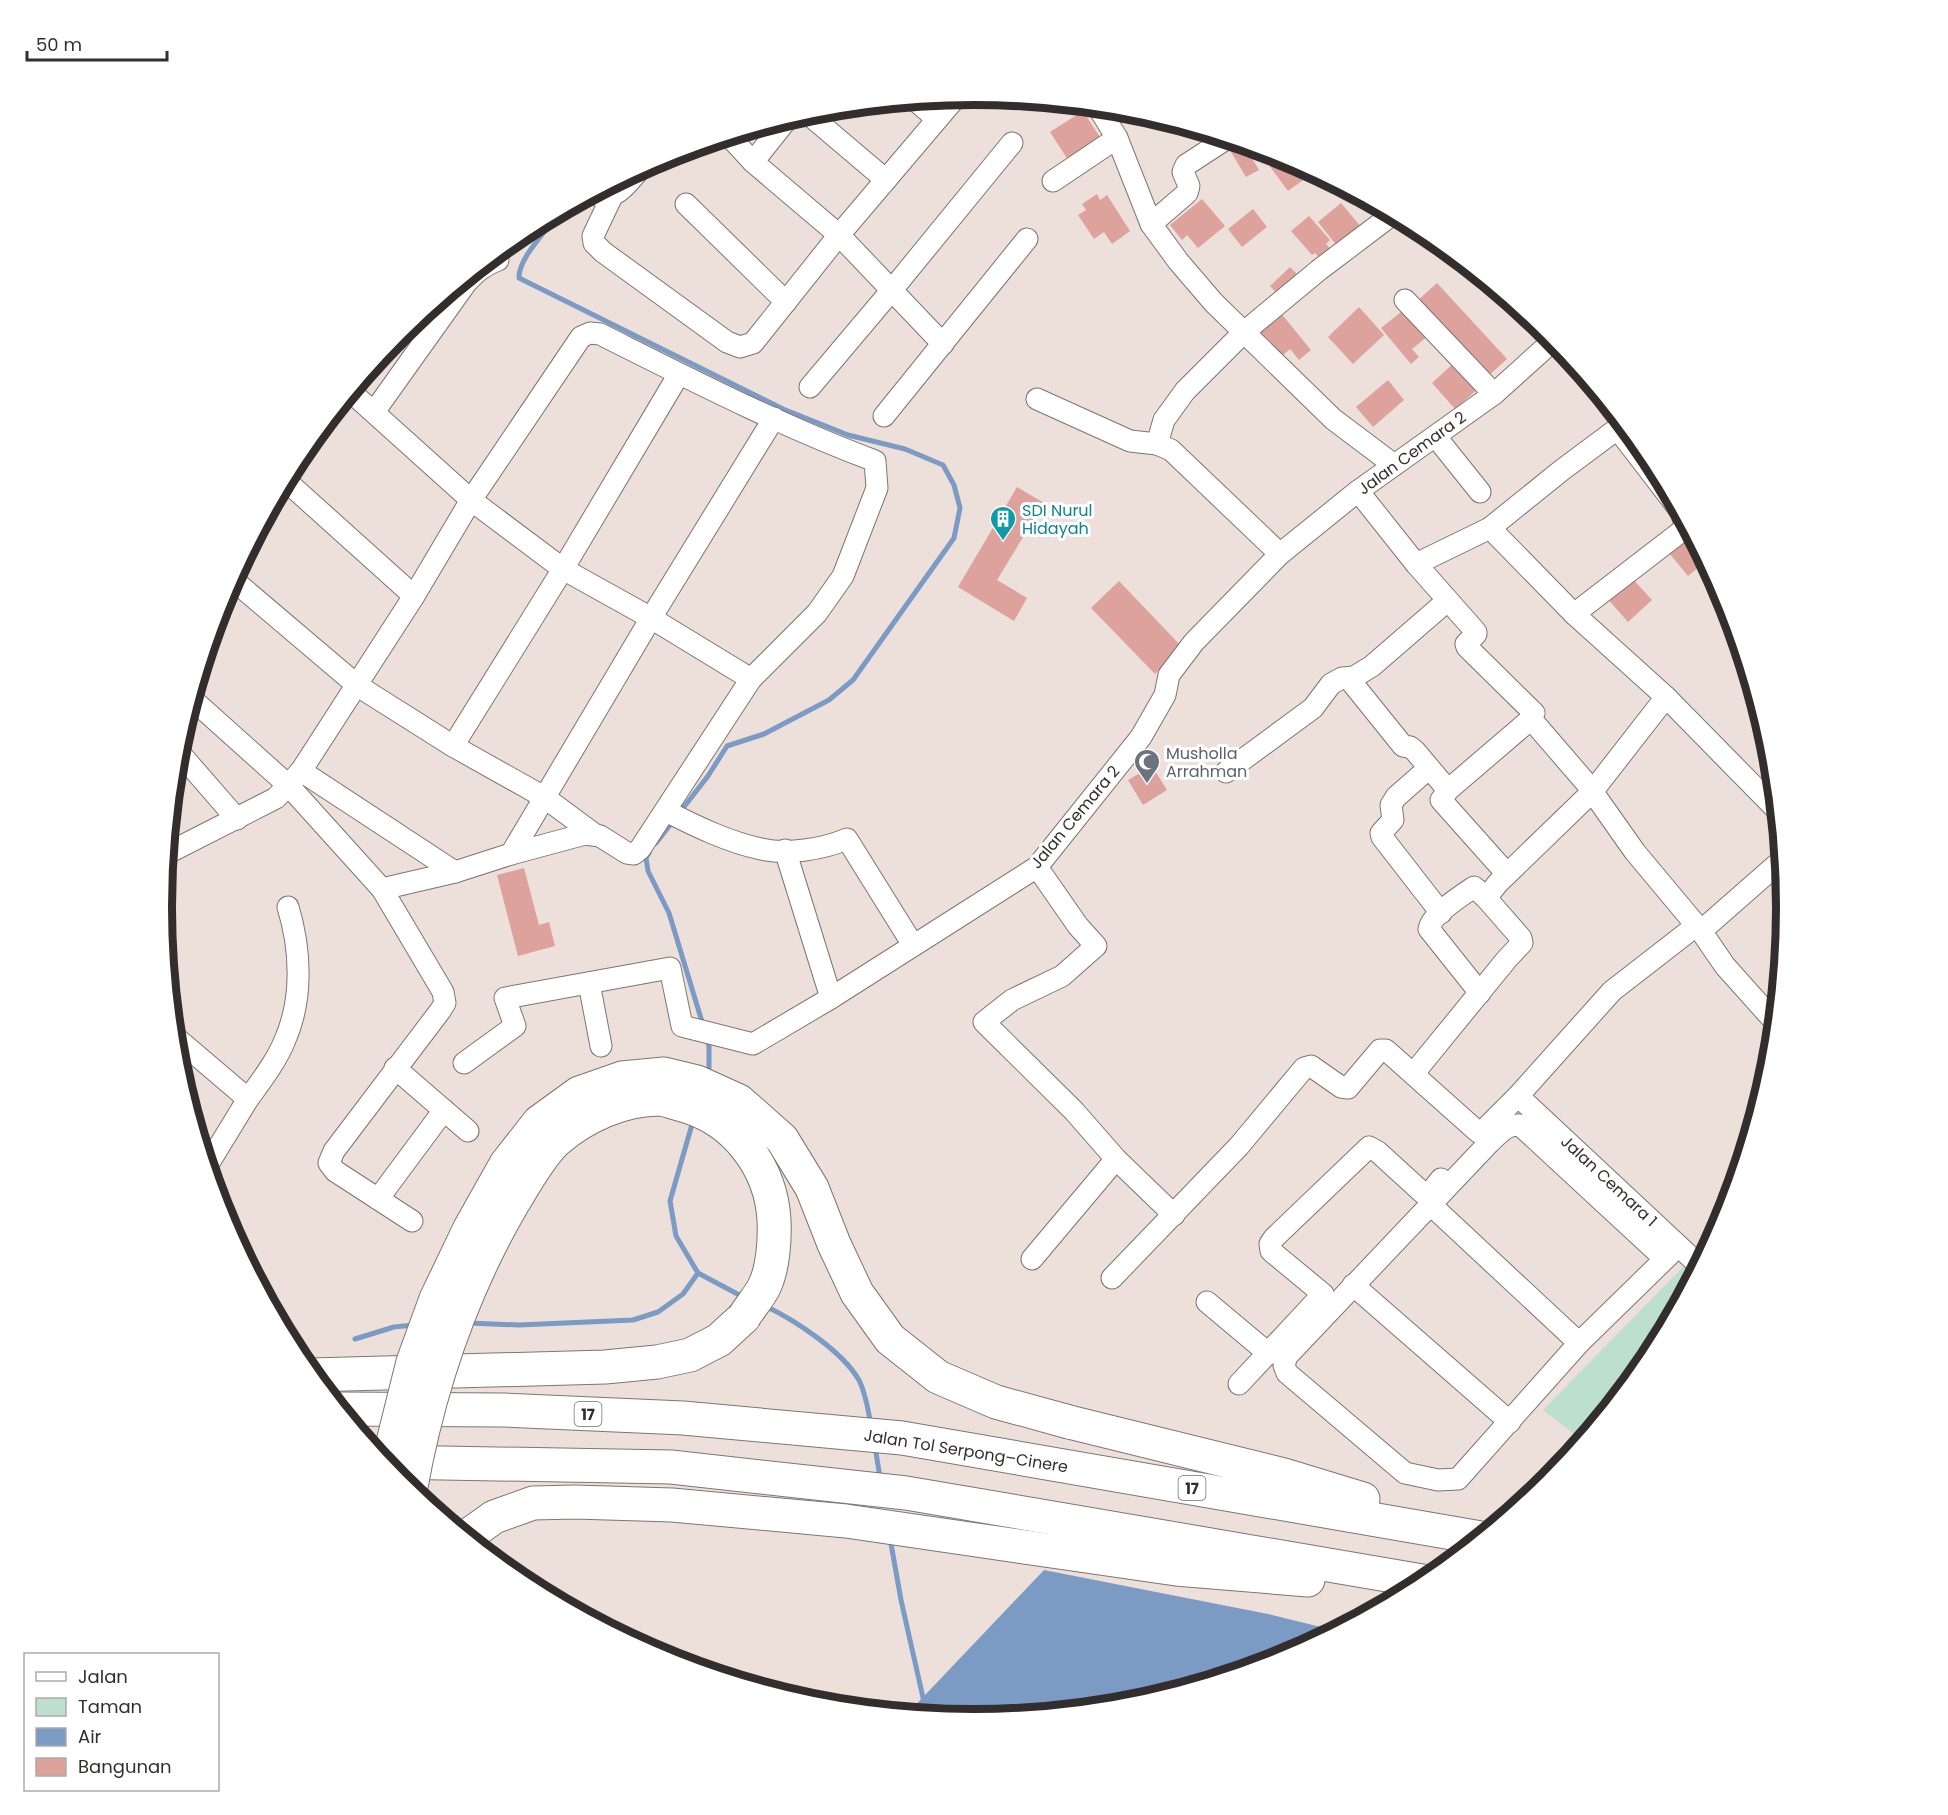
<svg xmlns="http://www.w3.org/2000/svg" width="1948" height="1815" viewBox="0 0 1948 1815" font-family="Poppins,sans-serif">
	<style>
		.green { fill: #bcdfce }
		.water { fill: #7b9ac4 }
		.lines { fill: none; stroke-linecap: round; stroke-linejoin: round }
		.stream { stroke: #7b9ac4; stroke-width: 5 }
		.building { fill: #dca29b }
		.minor-casing { stroke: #7f746f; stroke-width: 23 }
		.motorway-casing { stroke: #7f746f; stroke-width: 35 }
		.minor { stroke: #fff; stroke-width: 21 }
		.motorway { stroke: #fff; stroke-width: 33 }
		.motorway-bridge-casing { stroke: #7f746f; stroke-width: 35; stroke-linecap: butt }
		.motorway-bridge { stroke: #fff; stroke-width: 33 }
		.labels { text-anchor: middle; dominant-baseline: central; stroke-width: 6; stroke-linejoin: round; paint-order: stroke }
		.shield { fill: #fff; stroke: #706d6c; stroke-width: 1.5 }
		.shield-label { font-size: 15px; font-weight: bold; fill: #332e2d }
		.street-label { font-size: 16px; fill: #332e2d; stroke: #fff }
		.culture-label { font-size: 16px; fill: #0d838f; stroke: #fff; text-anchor: start }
		.worship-label { font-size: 16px; fill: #5b616d; stroke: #fff; text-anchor: start }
		.rim { fill: none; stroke: #332e2d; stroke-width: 8 }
	</style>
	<rect width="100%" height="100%" fill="#ede0db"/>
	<!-- green -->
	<path class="green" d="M 1684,1266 L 1695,1275 L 1650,1359 L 1583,1441 L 1543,1410 Z"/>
	<!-- water -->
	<path class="water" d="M 1044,1570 L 1268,1614 L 1337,1631 L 1285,1659 L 1132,1705 L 974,1720 L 907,1714 Z"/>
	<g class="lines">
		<!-- stream -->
		<g class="stream">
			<path d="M 558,213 C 548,230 518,258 519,278 L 783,409 L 848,435 L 905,449 L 943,465 L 954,485 L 960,508 L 954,538 L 853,680 L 829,700 L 764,734 L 727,746 L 708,776 L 680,812"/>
			<path d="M 656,843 L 674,820"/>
			<path d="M 649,853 L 646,858 L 648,871 L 669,913 L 703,1025"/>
			<path d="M 706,1037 L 709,1046 L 709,1075"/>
			<path d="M 693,1121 L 670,1201 L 676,1236 L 698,1273 L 745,1298"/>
			<path d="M 765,1306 C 795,1320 842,1351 859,1380 C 866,1394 868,1410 871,1425"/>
			<path d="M 468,1323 L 519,1325 L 633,1320 L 658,1312 L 683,1294 L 698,1273"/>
			<path d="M 355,1339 L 394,1327 L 414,1325"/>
			<path d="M 875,1446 L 880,1478"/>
			<path d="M 890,1538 L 901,1600 L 924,1702"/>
		</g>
	</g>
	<!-- building -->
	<g class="building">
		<path d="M 1083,111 L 1103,142 L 1070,163 L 1050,132 Z"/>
		<path d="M 1237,142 L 1243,144 L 1259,170 L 1246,177 L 1228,147 Z"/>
		<path d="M 1276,154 L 1285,157 L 1313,173 L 1288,191 L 1266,161 Z"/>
		<path d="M 1097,194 L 1100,200 L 1107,195 L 1130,231 L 1112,244 L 1104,232 L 1094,239 L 1078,215 L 1086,210 L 1082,204 Z"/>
		<path d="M 1202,199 L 1225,226 L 1198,248 L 1187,235 L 1182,240 L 1170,225 Z"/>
		<path d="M 1341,203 L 1362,228 L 1338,247 L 1318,222 Z"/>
		<path d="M 1253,209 L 1267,227 L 1242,247 L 1228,229 Z"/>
		<path d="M 1309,216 L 1330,240 L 1326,244 L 1332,251 L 1321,260 L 1315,253 L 1312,255 L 1291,231 Z"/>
		<path d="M 1290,267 L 1303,280 L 1283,300 L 1270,286 Z"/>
		<path d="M 1437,283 L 1507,359 L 1487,377 L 1417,301 Z"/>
		<path d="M 1359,307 L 1384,335 L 1353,364 L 1328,337 Z"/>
		<path d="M 1406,308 L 1428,336 L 1412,349 L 1419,357 L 1411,364 L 1381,328 Z"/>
		<path d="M 1280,312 L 1311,350 L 1299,360 L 1290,349 L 1278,359 L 1256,332 Z"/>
		<path d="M 1456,361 L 1480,387 L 1455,409 L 1432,383 Z"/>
		<path d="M 1388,380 L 1404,400 L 1373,427 L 1356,407 Z"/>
		<path d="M 1602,398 L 1619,418 L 1609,425 L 1594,404 Z"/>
		<path d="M 1017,487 L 1044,503 L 997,580 L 1027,598 L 1014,621 L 958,587 Z"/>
		<path d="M 1684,533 L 1706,561 L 1688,576 L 1665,548 Z"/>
		<path d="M 1630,576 L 1652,600 L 1628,622 L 1606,597 Z"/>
		<path d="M 1119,581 L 1182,647 L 1155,674 L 1091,608 Z"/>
		<path d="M 1152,766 L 1167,790 L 1143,805 L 1128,780 Z"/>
		<path d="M 524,868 L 539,925 L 549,922 L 555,946 L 518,956 L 497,875 Z"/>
		<path d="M 1707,1242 L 1711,1246 L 1703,1260 L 1696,1253 Z"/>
	</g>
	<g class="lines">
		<defs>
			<g id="minor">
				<path d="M 915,100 L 937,119"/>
				<path d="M 1098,107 L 1117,138 L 1151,224 L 1178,261 L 1214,303 L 1333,419 L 1394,465"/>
				<path d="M 807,113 L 886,180"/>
				<path d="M 729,136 L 753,162 L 839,235 L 943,344"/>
				<path d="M 753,162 L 788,118"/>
				<path d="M 1053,181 L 1117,138"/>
				<path d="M 592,194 C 618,201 624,187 640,169"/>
				<path d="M 612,196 L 593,236 L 594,243 L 603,252 L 727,342 L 740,347 L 753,343 L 839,235 L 957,96"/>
				<path d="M 686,204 L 786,302"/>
				<path d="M 1151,224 L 1187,193 L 1189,186 L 1183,172 L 1186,165 L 1226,139"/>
				<path d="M 1405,300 L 1494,394"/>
				<path d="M 810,387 L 891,291 L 1012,143"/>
				<path d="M 351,392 L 471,500 L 563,569 L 651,618 L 751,679"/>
				<path d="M 1037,399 L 1130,441 L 1157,444"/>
				<path d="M 374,412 L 466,283 C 476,272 484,265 498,260"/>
				<path d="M 884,416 L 1027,239"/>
				<path d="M 1436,437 L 1480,492"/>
				<path d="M 285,480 L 414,596"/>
				<path d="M 1358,491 L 1416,564 L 1476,632 L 1476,634 L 1466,644 L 1467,647 L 1534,713 L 1531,719 L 1587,784 L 1635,852 L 1701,931 L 1725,966 L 1776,1023"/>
				<path d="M 1490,528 L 1574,614 L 1666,697 L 1778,811"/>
				<path d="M 1280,554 L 1171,450 L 1157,444 L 1164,420 L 1185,391 L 1243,333 L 1319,270 L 1393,214"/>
				<path d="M 1416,564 L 1490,528 L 1562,470 L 1613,432 L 1617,432 L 1623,436 L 1679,509"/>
				<path d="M 232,579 L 358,686 L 453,746 L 544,797 L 594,834"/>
				<path d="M 1574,614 L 1683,530 L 1686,526 L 1683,518"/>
				<path d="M 1349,679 L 1403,746 L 1410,747 L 1415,751 L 1448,790 L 1441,800 L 1507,874"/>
				<path d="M 192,699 L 289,786 L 382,889 L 443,992 L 445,1003 L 440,1011 L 334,1151 L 329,1163 L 335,1171 L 412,1221"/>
				<path d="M 453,746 L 563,569 L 679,374"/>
				<path d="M 177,750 L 237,819"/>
				<path d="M 1429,768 L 1396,797 L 1391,805 L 1393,820 L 1381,833 L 1382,837 L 1441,913"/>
				<path d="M 301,771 L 455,872"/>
				<path d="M 1226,772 L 1313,708 L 1331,684 L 1342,678 L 1354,677 L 1372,666 L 1447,601"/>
				<path d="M 1448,790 L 1531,719"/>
				<path d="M 666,811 C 695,826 728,842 761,849 C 788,855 823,849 847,839 L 913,945"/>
				<path d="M 785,850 L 831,998"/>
				<path d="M 166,854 L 276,798 L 301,771 L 414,596 L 471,500 L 581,337 L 590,333 L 600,334 C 690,379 781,426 875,461 L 877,488 L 843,576 L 817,613 L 751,679 L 640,849 L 634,854 L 627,853 L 600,836 L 585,834 L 511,854 L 455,872 L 382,889"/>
				<path d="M 511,854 L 651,618 L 774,418"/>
				<path d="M 1037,867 L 1078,926 L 1096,946 L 1062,976 L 1012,1000 L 984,1022 L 1074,1111 L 1116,1159 L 1174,1215"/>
				<path d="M 1701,931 L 1782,860"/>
				<path d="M 589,983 L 601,1046"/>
				<path d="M 1480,993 L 1429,929 C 1431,915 1462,895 1474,887 L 1486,898"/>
				<path d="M 174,1036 L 248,1099 L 207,1166"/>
				<path d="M 464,1063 L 515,1026 L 505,998 L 670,968 L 682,1026 L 753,1044 L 831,998 L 1037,867 L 1141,737 L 1165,695 L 1169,675 L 1194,642 L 1280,554 L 1358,491 L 1494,394 L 1555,339"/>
				<path d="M 395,1068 L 468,1131"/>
				<path d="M 1414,1073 L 1507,959 L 1522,943 L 1521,938 L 1486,898 L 1498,883 L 1592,792 L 1666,697"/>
				<path d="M 1518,1096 L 1700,1266"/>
				<path d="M 248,1099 C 261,1081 276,1062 285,1040 C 303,999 301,950 288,907"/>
				<path d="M 378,1199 L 444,1110"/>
				<path d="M 1431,1205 L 1579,1343"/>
				<path d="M 1032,1259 L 1116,1159"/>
				<path d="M 1665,1259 L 1520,1125 C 1506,1124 1499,1134 1489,1143 L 1287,1356 L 1284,1365 L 1287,1373 L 1405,1473 L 1438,1480 L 1458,1479 L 1579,1343 L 1665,1259 L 1678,1246"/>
				<path d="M 1112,1278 L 1239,1146 L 1304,1068 L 1311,1066 L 1341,1087 L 1348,1088 L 1380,1050 L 1386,1050 L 1478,1132 L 1483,1131 L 1518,1096 L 1612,991 L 1697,925"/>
				<path d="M 1353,1285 L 1510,1422"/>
				<path d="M 1207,1302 L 1269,1354"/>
				<path d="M 1239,1384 L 1323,1294 L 1271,1251 L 1270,1244 L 1274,1238 L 1369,1147 L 1378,1152 L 1424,1194 L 1429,1194 L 1441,1179"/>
			</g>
			<g id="motorway">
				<path d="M 311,1375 L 605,1367 L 657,1362 L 690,1355 L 719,1340 L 744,1317"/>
				<path d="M 339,1409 L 503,1410 L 683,1418 L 902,1438 L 1481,1538"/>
				<path d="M 1069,1422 L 1284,1475 L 1363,1499"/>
				<path d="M 389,1462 L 671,1467 L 906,1493 L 1428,1582"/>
				<path d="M 466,1537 L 494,1517 L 533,1503 L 575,1502 L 672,1505 L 846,1521 L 1176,1569 L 1308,1580"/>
			</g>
		</defs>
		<!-- minor casing -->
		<use href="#minor" class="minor-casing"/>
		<!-- motorway casing -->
		<use href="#motorway" class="motorway-casing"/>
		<!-- minor -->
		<use href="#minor" class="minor"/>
		<!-- motorway -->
		<use href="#motorway" class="motorway"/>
		<defs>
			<g id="motorway-bridge">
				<path d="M 388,1469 L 394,1438 L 413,1362 L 436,1299 L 470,1228 L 506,1164 L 539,1122 L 579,1093 L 622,1078 L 664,1074 L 697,1082 L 739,1101 L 782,1139 L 812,1188 L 834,1244 L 857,1293 L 890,1339 L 938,1377 L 996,1402 L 1069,1422"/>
				<path d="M 410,1492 C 428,1390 461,1292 513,1203 C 524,1185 541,1154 557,1140 C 585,1116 623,1099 660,1099 C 667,1100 675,1103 682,1105 C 735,1119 771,1167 774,1220 C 775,1240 773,1269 764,1287 C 759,1297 750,1307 744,1317"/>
			</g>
		</defs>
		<!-- motorway-bridge casing -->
		<use href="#motorway-bridge" class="motorway-bridge-casing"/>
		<!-- motorway-bridge -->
		<use href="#motorway-bridge" class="motorway-bridge"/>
	</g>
	<!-- icons -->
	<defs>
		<symbol id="building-pin" viewBox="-11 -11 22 30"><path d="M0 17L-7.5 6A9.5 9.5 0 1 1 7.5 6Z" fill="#0f9aa8" stroke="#fff"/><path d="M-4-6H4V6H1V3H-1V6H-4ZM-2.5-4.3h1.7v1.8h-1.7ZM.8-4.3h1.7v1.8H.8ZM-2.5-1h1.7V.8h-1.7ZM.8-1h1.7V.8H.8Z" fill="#fff"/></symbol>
		<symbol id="mosque-pin" viewBox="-11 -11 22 30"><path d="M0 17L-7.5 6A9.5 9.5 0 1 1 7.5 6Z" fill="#6b7280" stroke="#fff"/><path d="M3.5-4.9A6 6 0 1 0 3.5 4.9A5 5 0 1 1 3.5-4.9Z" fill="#fff"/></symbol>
	</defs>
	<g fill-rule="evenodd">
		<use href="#building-pin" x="988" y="504" width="30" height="40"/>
		<use href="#mosque-pin" x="1132" y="747" width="30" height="40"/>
	</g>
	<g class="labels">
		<!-- shield labels -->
		<g class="shield">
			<rect x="574.5" y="1402" width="27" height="24" rx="4.5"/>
			<rect x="1178.5" y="1476" width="27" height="24" rx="4.5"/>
		</g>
		<g class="shield-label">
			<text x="588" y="1414">17</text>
			<text x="1192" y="1488">17</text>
		</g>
		<!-- street labels -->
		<g class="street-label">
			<text transform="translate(1412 453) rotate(-36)">Jalan Cemara 2</text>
			<text transform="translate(1075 817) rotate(-50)">Jalan Cemara 2</text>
			<text transform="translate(1609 1181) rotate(43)">Jalan Cemara 1</text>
			<text transform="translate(966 1451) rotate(9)">Jalan Tol Serpong–Cinere</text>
		</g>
		<!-- culture labels -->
		<g class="culture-label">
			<text x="1022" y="510">SDI Nurul<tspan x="1022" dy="18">Hidayah</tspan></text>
		</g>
		<!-- worship labels -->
		<g class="worship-label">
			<text x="1166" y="753">Musholla<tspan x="1166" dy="18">Arrahman</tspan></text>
		</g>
	</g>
	<!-- crop -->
	<path d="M0 0H1948V1815H0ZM172 907a802 802 0 1 1 1604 0a802 802 0 1 1-1604 0Z" fill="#fff" fill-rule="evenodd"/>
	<path class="rim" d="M172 907a802 802 0 1 1 1604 0a802 802 0 1 1-1604 0Z"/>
	<!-- legend -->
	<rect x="24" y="1653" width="195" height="138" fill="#ffffff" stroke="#adabab" stroke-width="1.5"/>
	<rect x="36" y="1672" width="30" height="9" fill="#ffffff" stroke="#adabab" stroke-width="1.5"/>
	<text x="78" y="1683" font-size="18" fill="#332e2d">Jalan</text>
	<rect x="36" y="1698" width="30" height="18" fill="#bcdfce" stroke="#adabab" stroke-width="1.5"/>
	<text x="78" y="1713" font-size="18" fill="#332e2d">Taman</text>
	<rect x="36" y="1728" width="30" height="18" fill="#7b9ac4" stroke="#adabab" stroke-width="1.5"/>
	<text x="78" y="1743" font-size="18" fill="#332e2d">Air</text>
	<rect x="36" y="1758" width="30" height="18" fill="#dca29b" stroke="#adabab" stroke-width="1.5"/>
	<text x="78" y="1773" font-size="18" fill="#332e2d">Bangunan</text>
	<!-- scale -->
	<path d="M27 51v9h140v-9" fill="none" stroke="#332e2d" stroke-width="3"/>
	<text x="36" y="51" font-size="18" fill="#332e2d" stroke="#ffffff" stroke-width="4.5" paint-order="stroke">50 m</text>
</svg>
